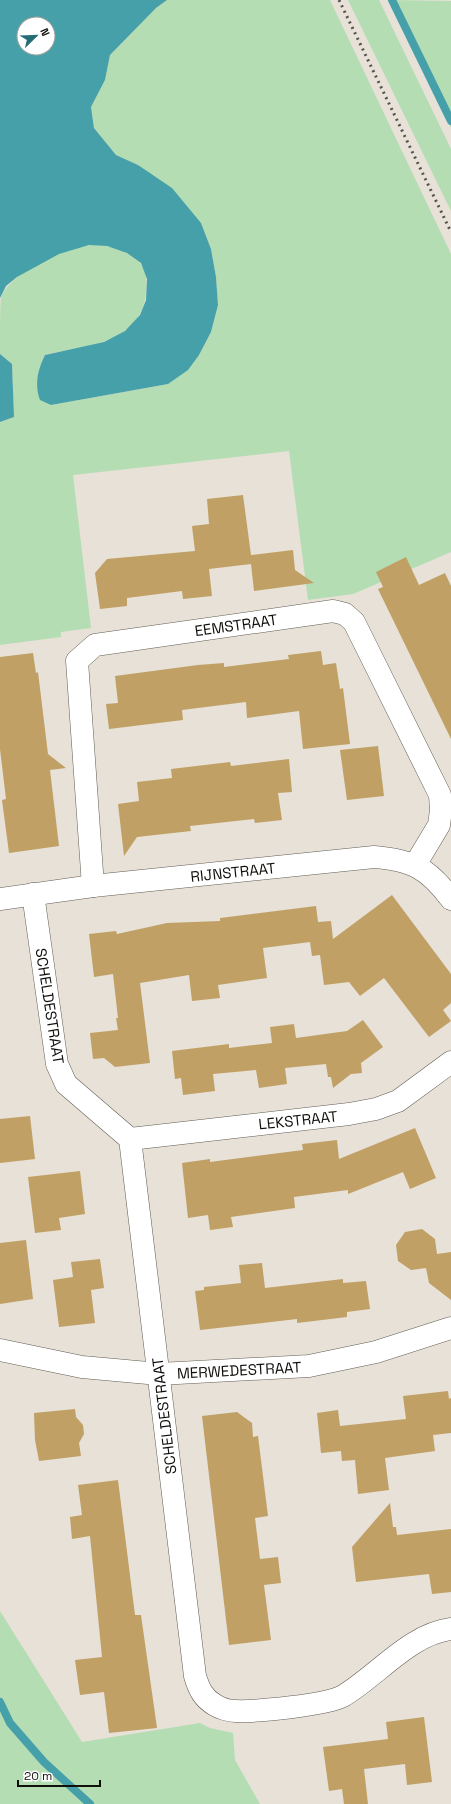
<svg xmlns="http://www.w3.org/2000/svg" width="451" height="1804" viewBox="0 0 451 1804" font-family="'Space Grotesk',sans-serif">
	<style>
		.green { fill: #b4ddb3 }
		.water { fill: #46a0a9; fill-rule: evenodd }
		.lines { fill: none; stroke-linecap: round; stroke-linejoin: round }
		.stream { stroke: #46a0a9; stroke-width: 8 }
		.building { fill: #c0a065 }
		.street-casing { stroke: #625d54; stroke-width: 23 }
		.street { stroke: #fff; stroke-width: 22 }
		.rail { stroke: #57544f; stroke-width: 3; stroke-dasharray: 2 4; stroke-linecap: butt }
		.labels { text-anchor: middle; dominant-baseline: central; stroke-width: 3; stroke-linejoin: round; paint-order: stroke }
		.street-label { font-size: 15px; fill: #110f0c; stroke: #fff }
	</style>
	<rect width="100%" height="100%" fill="#e7e1d7"/>
	<!-- green -->
	<g class="green">
		<path d="M 167,0 L 330,0 L 451,254 L 451,552 L 353,594 L 308,600 L 289,451 L 73,475 L 91,628 L 61,632 L 61,637 L 0,645 L 0,422 L 14,417 L 12,364 L 0,354 C 0,342 0,307 1,297 C 10,273 65,247 90,245 C 107,244 129,250 140,263 C 147,271 147,282 146,292 C 145,308 138,321 126,330 C 104,347 71,348 45,355 C 38,368 36,379 38,394 L 51,405 L 168,384 L 199,355 L 211,332 L 218,305 L 216,277 L 211,249 L 201,223 L 138,165 L 116,155 L 94,128 L 91,107 L 105,80 L 110,55 L 156,8 Z"/>
		<path d="M 348,0 L 379,0 L 451,149 L 451,211 Z"/>
		<path d="M 390,0 L 451,1 L 451,128 Z"/>
		<path d="M 0,1611 L 82,1742 L 200,1723 L 210,1728 L 233,1733 L 235,1760 L 260,1804 L 0,1804 Z"/>
	</g>
	<!-- water -->
	<g class="water">
		<path d="M 0,0 L 167,0 L 156,8 L 110,55 L 105,80 L 91,107 L 94,128 L 116,155 L 138,165 L 172,188 L 201,223 L 211,249 L 216,277 L 218,305 L 211,332 L 199,355 L 188,370 L 168,384 L 51,405 L 40,400 C 34,384 38,369 45,355 L 104,342 L 125,331 L 140,315 L 146,300 L 147,279 L 141,263 L 127,253 L 107,246 L 89,245 L 59,254 L 17,277 L 6,286 L 0,298 ZM 24,24 L 48,24 L 48,48 L 24,48 Z"/>
		<path d="M 0,354 L 12,364 L 14,417 L 0,422 Z"/>
	</g>
	<g class="lines">
		<!-- stream -->
		<g class="stream">
			<path d="M 392,0 L 451,121"/>
			<path d="M 0,1702 L 10,1723 L 44,1762 L 90,1804"/>
		</g>
	</g>
	<!-- building -->
	<g class="building">
		<path d="M 243,495 L 251,555 L 293,550 L 295,570 L 314,583 L 254,591 L 251,564 L 209,569 L 212,596 L 183,599 L 182,591 L 127,598 L 127,606 L 100,609 L 95,573 L 107,559 L 195,551 L 192,526 L 209,524 L 207,499 Z"/>
		<path d="M 406,557 L 419,585 L 445,573 L 451,586 L 451,739 L 378,589 L 383,587 L 376,572 Z"/>
		<path d="M 321,651 L 323,665 L 336,663 L 340,689 L 343,688 L 350,744 L 303,749 L 299,711 L 247,718 L 246,702 L 182,710 L 183,720 L 109,729 L 106,704 L 118,703 L 115,676 L 198,665 L 224,663 L 224,667 L 289,659 L 288,655 Z"/>
		<path d="M 33,653 L 36,673 L 38,672 L 48,754 L 66,768 L 50,770 L 59,846 L 9,853 L 2,800 L 6,799 L 0,749 L 0,657 Z"/>
		<path d="M 378,746 L 384,796 L 347,800 L 340,750 Z"/>
		<path d="M 289,759 L 292,792 L 278,793 L 282,820 L 255,823 L 254,819 L 190,826 L 191,831 L 137,837 L 124,856 L 118,804 L 139,801 L 137,782 L 172,778 L 171,769 L 230,762 L 231,766 Z"/>
		<path d="M 392,895 L 451,974 L 451,1003 L 443,1010 L 451,1021 L 429,1037 L 384,978 L 360,996 L 349,982 L 324,985 L 320,955 L 312,956 L 310,942 L 263,948 L 267,978 L 218,985 L 220,998 L 192,1001 L 189,975 L 140,983 L 150,1063 L 115,1067 L 104,1058 L 93,1059 L 90,1033 L 118,1030 L 116,1018 L 118,1018 L 113,974 L 94,977 L 89,934 L 116,931 L 117,934 L 167,923 L 220,921 L 220,918 L 316,906 L 318,922 L 331,921 L 333,939 Z"/>
		<path d="M 363,1020 L 383,1047 L 361,1063 L 362,1073 L 351,1074 L 333,1088 L 331,1077 L 328,1077 L 326,1064 L 285,1068 L 287,1084 L 259,1088 L 256,1070 L 213,1074 L 215,1091 L 183,1095 L 181,1078 L 175,1079 L 172,1051 L 229,1044 L 229,1048 L 272,1043 L 270,1027 L 294,1024 L 296,1038 L 347,1031 Z"/>
		<path d="M 30,1116 L 35,1159 L 0,1163 L 0,1119 Z"/>
		<path d="M 415,1128 L 436,1178 L 410,1189 L 403,1172 L 348,1194 L 348,1190 L 294,1197 L 295,1208 L 231,1217 L 233,1227 L 210,1230 L 208,1215 L 188,1218 L 182,1163 L 210,1159 L 210,1162 L 303,1150 L 302,1144 L 337,1140 L 339,1159 Z"/>
		<path d="M 80,1171 L 85,1214 L 59,1218 L 61,1230 L 35,1233 L 28,1177 Z"/>
		<path d="M 422,1229 L 435,1239 L 437,1254 L 451,1252 L 451,1300 L 429,1283 L 426,1268 L 411,1270 L 398,1261 L 396,1245 L 405,1232 Z"/>
		<path d="M 26,1240 L 33,1299 L 0,1304 L 0,1243 Z"/>
		<path d="M 100,1259 L 104,1288 L 91,1290 L 95,1323 L 59,1327 L 53,1280 L 73,1277 L 71,1262 Z"/>
		<path d="M 262,1263 L 265,1288 L 343,1279 L 343,1283 L 366,1281 L 370,1309 L 347,1312 L 347,1317 L 297,1323 L 297,1319 L 200,1330 L 195,1291 L 204,1290 L 204,1287 L 241,1283 L 239,1265 Z"/>
		<path d="M 448,1391 L 449,1399 L 451,1398 L 451,1433 L 433,1435 L 435,1451 L 385,1458 L 389,1490 L 358,1494 L 355,1460 L 342,1461 L 341,1451 L 321,1453 L 317,1413 L 338,1410 L 340,1426 L 406,1419 L 403,1396 Z"/>
		<path d="M 75,1409 L 76,1417 L 83,1425 L 84,1434 L 79,1443 L 81,1456 L 39,1461 L 35,1440 L 34,1413 Z"/>
		<path d="M 237,1412 L 252,1423 L 253,1437 L 258,1436 L 268,1516 L 255,1518 L 260,1559 L 278,1557 L 281,1583 L 264,1585 L 271,1640 L 229,1645 L 202,1416 Z"/>
		<path d="M 118,1480 L 135,1615 L 141,1615 L 157,1728 L 109,1733 L 104,1692 L 80,1695 L 75,1660 L 102,1657 L 90,1536 L 72,1539 L 70,1517 L 82,1515 L 78,1485 Z"/>
		<path d="M 390,1503 L 393,1527 L 396,1527 L 397,1535 L 451,1529 L 451,1592 L 432,1594 L 429,1574 L 356,1582 L 352,1547 Z"/>
		<path d="M 424,1717 L 432,1782 L 407,1785 L 405,1764 L 364,1769 L 368,1804 L 344,1804 L 342,1789 L 329,1791 L 323,1747 L 388,1739 L 386,1722 Z"/>
	</g>
	<g class="lines">
		<defs>
			<g id="street">
				<path d="M 93,886 L 77,661 L 95,645 L 333,611 L 345,614 L 354,622 L 440,795 L 441,810 L 439,825 L 415,865"/>
				<path d="M 33,894 L 57,1064 L 66,1084 L 130,1139 L 195,1676 C 199,1689 203,1698 215,1705 C 220,1708 229,1711 235,1711 C 255,1712 327,1705 343,1696 C 377,1676 410,1634 451,1629"/>
				<path d="M 0,899 L 93,886 L 374,857 C 412,860 428,868 451,899"/>
				<path d="M 130,1139 L 349,1114 L 376,1109 L 398,1101 L 451,1062"/>
				<path d="M 0,1350 L 82,1367 L 159,1374 L 309,1366 L 376,1352 L 451,1328"/>
			</g>
		</defs>
		<!-- street casing -->
		<use href="#street" class="street-casing"/>
		<!-- street -->
		<use href="#street" class="street"/>
		<!-- rail -->
		<path class="rail" d="M 339,0 L 451,232"/>
	</g>
	<g class="labels">
		<!-- street labels -->
		<g class="street-label">
			<text transform="translate(236 625) rotate(-8)">EEMSTRAAT</text>
			<text transform="translate(233 872) rotate(-6)">RIJNSTRAAT</text>
			<text transform="translate(50 1006) rotate(81)">SCHELDESTRAAT</text>
			<text transform="translate(298 1120) rotate(-6)">LEKSTRAAT</text>
			<text transform="translate(239 1370) rotate(-3)">MERWEDESTRAAT</text>
			<text transform="translate(164 1416) rotate(-97)">SCHELDESTRAAT</text>
		</g>
	</g>
	<!-- north arrow -->
	<g transform="translate(36 36) rotate(67)"><circle r="19" fill="#ffffff" stroke="#a09f9e"/>
	<path d="M0-3L7 15L0 10L-7 15Z" fill="#246d77"/>
	<text y="-6" font-size="11" font-weight="bold" text-anchor="middle" fill="#110f0c">N</text>
	</g>
	<!-- scale -->
	<path d="M18 1780v6h82v-6" fill="none" stroke="#110f0c" stroke-width="2"/>
	<text x="24" y="1780" font-size="12" fill="#110f0c" stroke="#ffffff" stroke-width="3" paint-order="stroke">20 m</text>
</svg>
